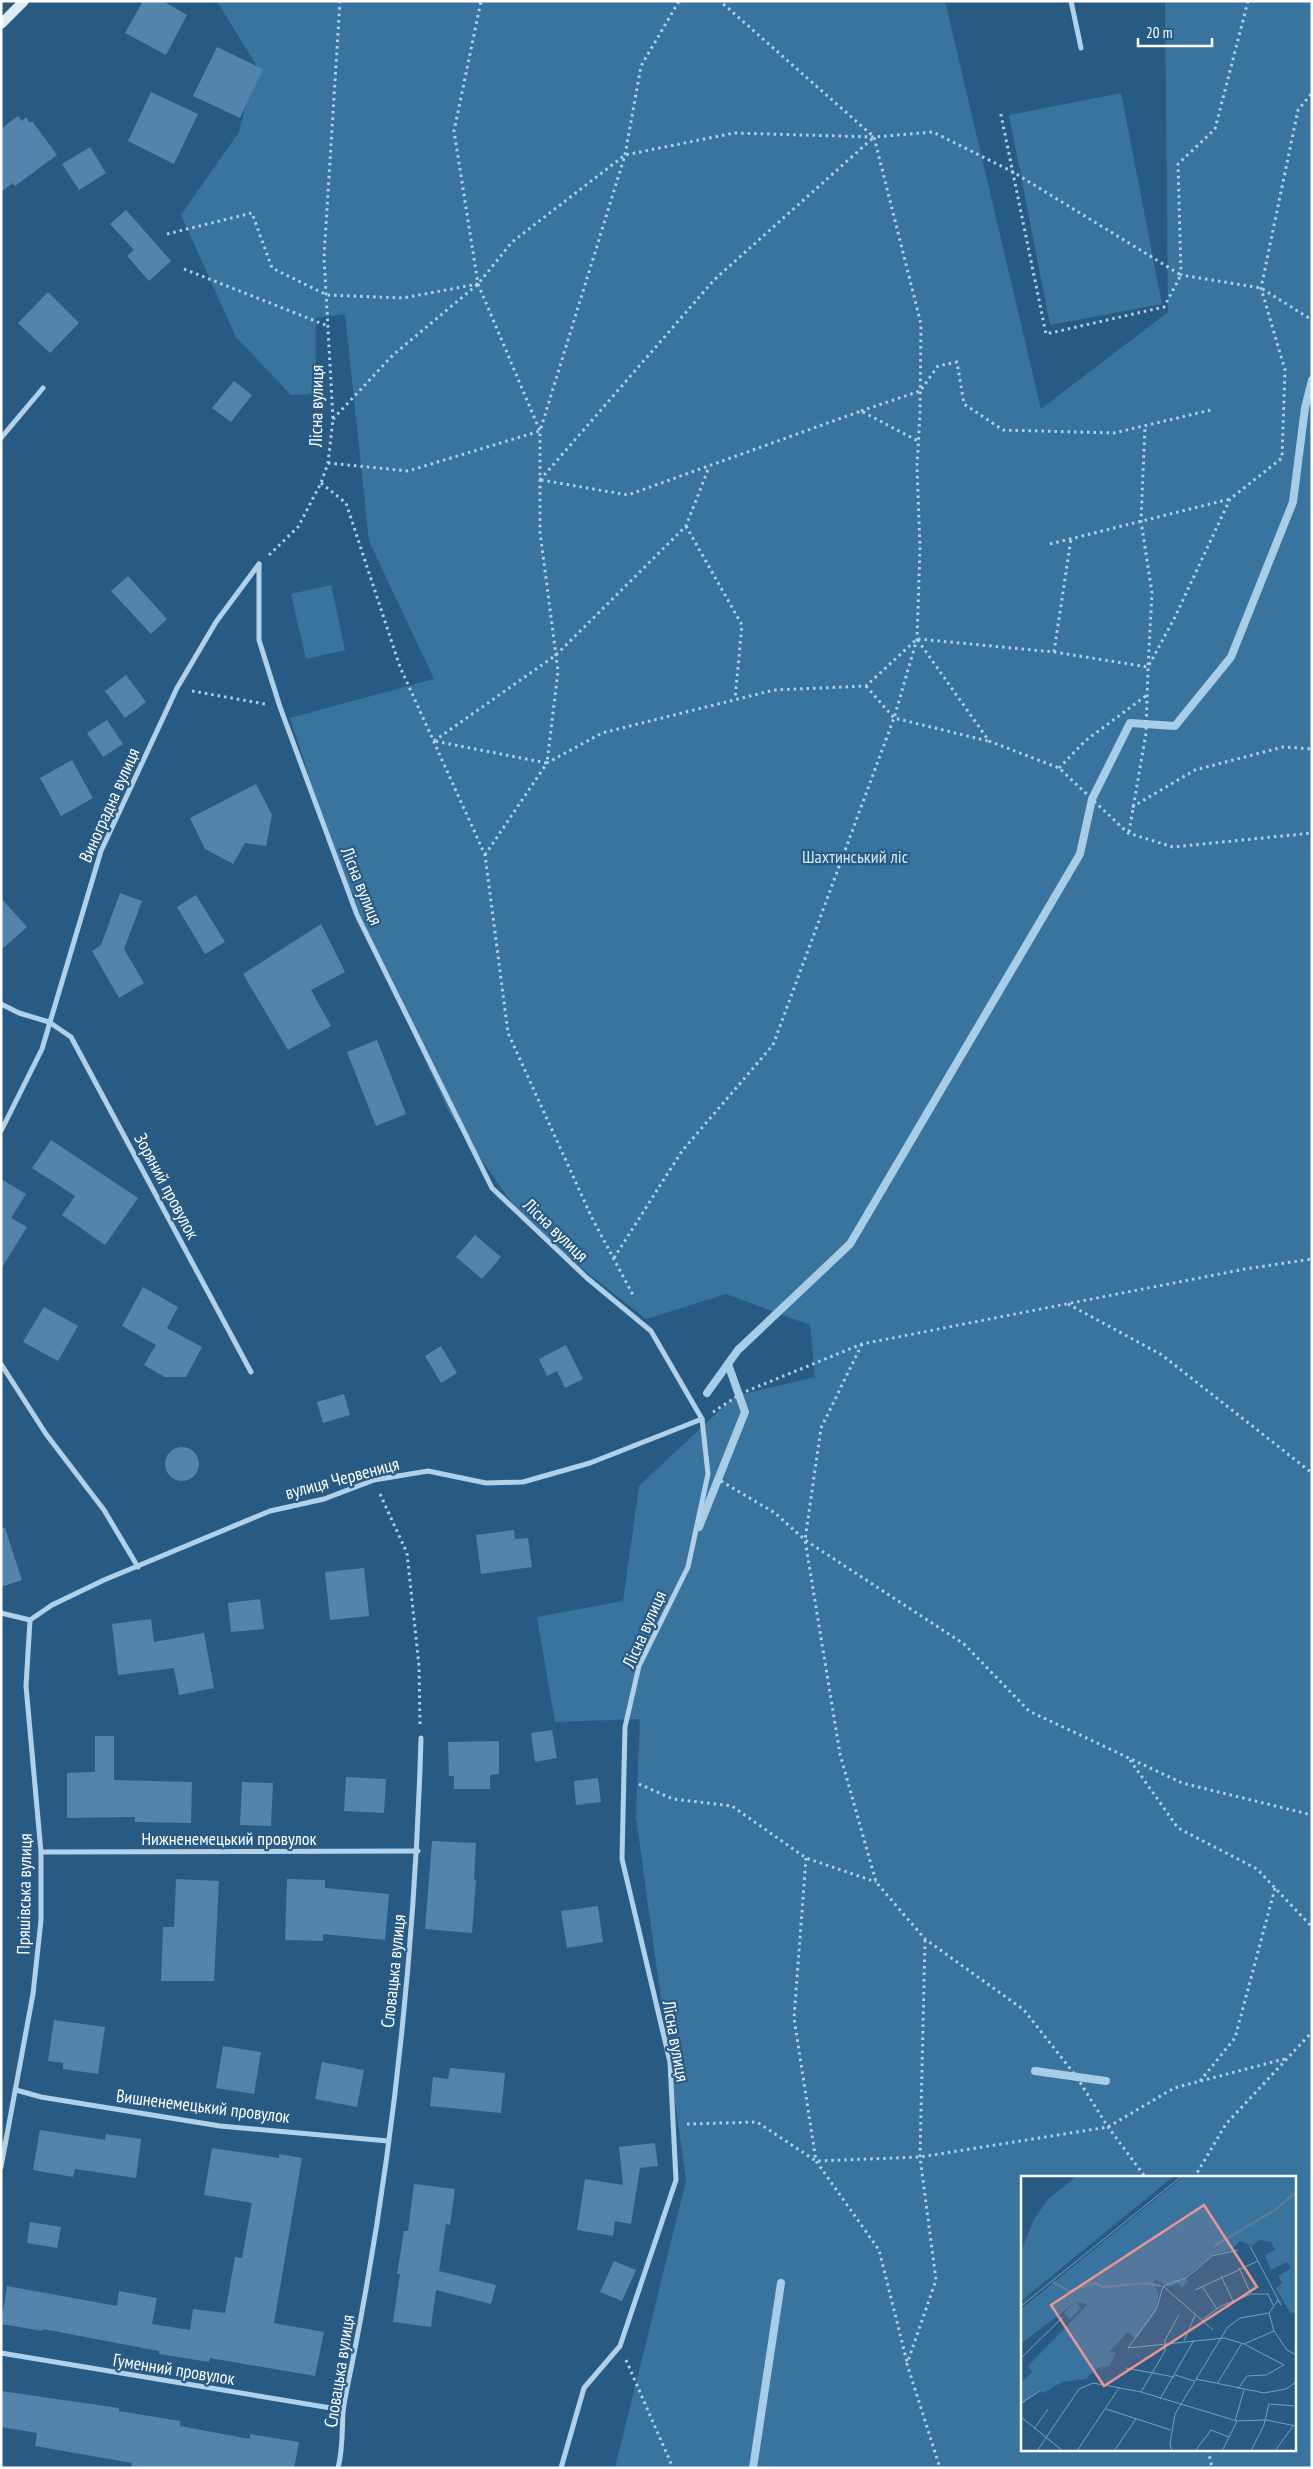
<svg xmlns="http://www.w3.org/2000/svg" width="1313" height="2469" viewBox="0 0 1313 2469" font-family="'PT Sans Narrow',sans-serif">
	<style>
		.green { fill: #39749f; fill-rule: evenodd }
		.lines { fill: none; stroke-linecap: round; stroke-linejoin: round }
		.stream { stroke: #a7cde7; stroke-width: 8 }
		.building { fill: #5185ab }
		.path { stroke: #b2d0e7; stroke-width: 3; stroke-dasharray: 2.5 4; stroke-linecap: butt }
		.street { stroke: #b2d0e7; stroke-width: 5 }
		.secondary { stroke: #dcebf6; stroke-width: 10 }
		.labels { text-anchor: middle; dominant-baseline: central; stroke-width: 4.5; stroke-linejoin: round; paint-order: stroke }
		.street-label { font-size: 18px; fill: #fff; stroke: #285b84 }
		.park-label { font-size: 18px; fill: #d5e8f6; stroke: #285b84 }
		.inset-river { fill: none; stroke: #5a7d98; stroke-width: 2.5 }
		.inset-road { fill: none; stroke: #7e9db5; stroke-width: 1 }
		.view { fill: #ea9494; fill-opacity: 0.15; stroke: #ea9494; stroke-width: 2.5 }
		.inset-edge { fill: none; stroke: #fff; stroke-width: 2.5 }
	</style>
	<rect width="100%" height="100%" fill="#285b84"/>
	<!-- green -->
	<g class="green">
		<path d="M 217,1 L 945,1 L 1041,409 L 1168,312 L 1165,1 L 1312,1 L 1312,2468 L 615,2468 L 686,2181 L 636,1817 L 640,1719 L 555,1722 L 537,1617 L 623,1601 L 639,1486 L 735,1396 L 815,1377 L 810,1325 L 726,1294 L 646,1319 L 527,1225 L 450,1114 L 345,887 L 290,718 L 434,679 L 369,541 L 345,314 L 316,318 L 315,394 L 291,395 L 236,337 L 181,215 L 239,132 L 256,65 ZM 1022,2178 L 1294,2178 L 1294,2450 L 1022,2450 Z"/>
		<path d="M 1121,93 L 1162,304 L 1050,325 L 1009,115 Z"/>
		<path d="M 331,585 L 345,650 L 306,659 L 291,594 Z"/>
	</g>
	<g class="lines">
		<!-- stream -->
		<g class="stream">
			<path d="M 707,1393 L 738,1350 L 850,1244 L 1080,854 L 1092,799 L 1130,723 L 1175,726 L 1231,657 L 1293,502 L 1305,408 L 1312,380"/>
			<path d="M 699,1527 L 745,1412 L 728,1364"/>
			<path d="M 1035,2071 L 1106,2081"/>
			<path d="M 753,2468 L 781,2283"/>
		</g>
	</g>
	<!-- building -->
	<g class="building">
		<path d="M 143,1 L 163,1 L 187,15 L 166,55 L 125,33 Z"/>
		<path d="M 217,47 L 263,69 L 240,118 L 193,96 Z"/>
		<path d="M 151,92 L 198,114 L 174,164 L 128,141 Z"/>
		<path d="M 18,116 L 22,121 L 26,117 L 30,123 L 32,121 L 57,155 L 15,186 L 13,183 L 1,192 L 1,129 Z"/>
		<path d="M 90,147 L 106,173 L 79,190 L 62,164 Z"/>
		<path d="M 126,210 L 171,261 L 149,281 L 127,256 L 134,250 L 110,224 Z"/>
		<path d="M 48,292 L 79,323 L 50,353 L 18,323 Z"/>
		<path d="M 234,381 L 252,395 L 231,422 L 212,408 Z"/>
		<path d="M 128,576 L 167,619 L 151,634 L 111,591 Z"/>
		<path d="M 126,675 L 146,702 L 125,718 L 105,691 Z"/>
		<path d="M 107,720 L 123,744 L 103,757 L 87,733 Z"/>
		<path d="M 72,760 L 93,798 L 61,816 L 40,778 Z"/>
		<path d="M 256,784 L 272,815 L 266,846 L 245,843 L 233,864 L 205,849 L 190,818 Z"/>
		<path d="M 120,893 L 142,901 L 124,949 L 144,983 L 119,998 L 92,951 L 101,945 Z"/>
		<path d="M 196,895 L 225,942 L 205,954 L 177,907 Z"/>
		<path d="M 1,898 L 27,927 L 1,950 Z"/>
		<path d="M 321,924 L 345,972 L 311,990 L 331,1026 L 288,1050 L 243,974 Z"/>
		<path d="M 377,1040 L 406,1114 L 376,1126 L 347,1052 Z"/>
		<path d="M 51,1140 L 138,1198 L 105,1245 L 62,1215 L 75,1196 L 32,1168 Z"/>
		<path d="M 1,1179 L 26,1194 L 11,1218 L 27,1227 L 1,1269 Z"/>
		<path d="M 475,1235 L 501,1257 L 482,1279 L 456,1257 Z"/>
		<path d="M 143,1287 L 178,1307 L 167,1328 L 202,1347 L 186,1377 L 165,1377 L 144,1365 L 156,1345 L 122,1326 Z"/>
		<path d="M 44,1307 L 78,1326 L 58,1361 L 23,1342 Z"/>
		<path d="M 566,1345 L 583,1379 L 565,1388 L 557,1371 L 547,1376 L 539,1359 Z"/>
		<path d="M 441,1346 L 457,1373 L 441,1383 L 425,1356 Z"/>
		<path d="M 344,1394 L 350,1415 L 323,1423 L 317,1402 Z"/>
		<circle cx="182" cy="1464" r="17"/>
		<path d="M 1,1528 L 5,1528 L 22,1580 L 1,1587 Z"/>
		<path d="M 514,1530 L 515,1539 L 528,1538 L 532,1567 L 481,1574 L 476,1535 Z"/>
		<path d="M 364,1568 L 369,1616 L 330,1620 L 325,1572 Z"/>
		<path d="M 260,1599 L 264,1629 L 231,1632 L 228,1603 Z"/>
		<path d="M 151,1619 L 154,1642 L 204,1633 L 214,1688 L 179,1695 L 174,1668 L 118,1675 L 112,1624 Z"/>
		<path d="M 552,1730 L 557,1758 L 535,1762 L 531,1733 Z"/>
		<path d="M 95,1736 L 114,1736 L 114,1780 L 192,1782 L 191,1823 L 135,1822 L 135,1817 L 67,1818 L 67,1773 L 95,1772 Z"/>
		<path d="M 499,1741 L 499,1774 L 490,1775 L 490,1789 L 454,1789 L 454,1776 L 449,1776 L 448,1742 Z"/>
		<path d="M 346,1777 L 386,1779 L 384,1813 L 344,1811 Z"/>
		<path d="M 598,1778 L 601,1802 L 576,1805 L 574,1781 Z"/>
		<path d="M 242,1782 L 273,1783 L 271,1826 L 240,1825 Z"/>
		<path d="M 432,1841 L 476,1843 L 474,1880 L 476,1880 L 472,1933 L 425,1929 Z"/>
		<path d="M 176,1879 L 219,1881 L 214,1981 L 161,1981 L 163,1927 L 174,1927 Z"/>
		<path d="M 287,1879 L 325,1880 L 325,1888 L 389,1894 L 385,1940 L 323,1934 L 323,1941 L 285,1940 Z"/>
		<path d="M 598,1906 L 603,1942 L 567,1948 L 561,1911 Z"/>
		<path d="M 54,2020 L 105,2027 L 98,2074 L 63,2069 L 63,2063 L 48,2061 Z"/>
		<path d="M 223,2046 L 261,2052 L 254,2094 L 216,2088 Z"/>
		<path d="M 322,2062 L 364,2070 L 357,2107 L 315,2099 Z"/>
		<path d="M 450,2068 L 505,2073 L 501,2113 L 430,2106 L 433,2077 L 448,2079 Z"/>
		<path d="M 40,2130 L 105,2140 L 106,2134 L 141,2139 L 136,2178 L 75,2169 L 73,2177 L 33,2170 Z"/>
		<path d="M 655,2143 L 658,2166 L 640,2168 L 631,2224 L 615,2221 L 613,2236 L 577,2230 L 585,2179 L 623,2185 L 619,2147 Z"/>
		<path d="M 212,2148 L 279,2158 L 279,2154 L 302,2158 L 274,2323 L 324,2332 L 315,2376 L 210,2358 L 209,2362 L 159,2354 L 159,2351 L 43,2329 L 43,2331 L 1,2324 L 7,2286 L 117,2306 L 119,2291 L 157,2298 L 152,2324 L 190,2330 L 193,2309 L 225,2313 L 235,2257 L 242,2258 L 252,2203 L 204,2195 Z"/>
		<path d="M 414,2184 L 455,2189 L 450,2225 L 446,2224 L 439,2271 L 496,2285 L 491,2304 L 436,2290 L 431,2327 L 393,2322 L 400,2274 L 397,2274 L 404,2231 L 408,2231 Z"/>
		<path d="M 30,2222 L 61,2227 L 57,2248 L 27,2243 Z"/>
		<path d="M 614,2261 L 636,2270 L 622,2301 L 600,2292 Z"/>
		<path d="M 1,2391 L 119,2408 L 119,2411 L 180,2421 L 180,2426 L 250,2439 L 250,2434 L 299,2442 L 294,2468 L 131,2468 L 132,2463 L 35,2446 L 37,2433 L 1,2427 Z"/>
	</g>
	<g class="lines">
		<!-- path -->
		<g class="path">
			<path d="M 1248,1 L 1215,129 L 1178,164 L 1181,275 L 1261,288 L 1312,320"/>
			<path d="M 167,234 L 252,213 L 272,268 L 327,295 L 403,298 L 478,284 L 454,131 L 481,1"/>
			<path d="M 184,269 L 328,326"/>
			<path d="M 478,284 L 540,431 L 625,155 L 641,66 L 679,1"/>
			<path d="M 861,411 L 920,391 L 938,366 L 957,362 L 964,404 L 1003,430 L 1114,433 L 1211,410"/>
			<path d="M 333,419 L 393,355 L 478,284 L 512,242 L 625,155 L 734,133 L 874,137 L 933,132 L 1013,172 L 1181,275 L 1164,307 L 1046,334 L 1000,110"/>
			<path d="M 328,463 L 408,471 L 540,431 L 540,532 L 558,671 L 547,763 L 434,741"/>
			<path d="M 540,480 L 714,280 L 874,137"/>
			<path d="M 541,480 L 628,495 L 861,411 L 918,441"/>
			<path d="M 321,483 L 346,503 L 400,667 L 485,855 L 508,1033 L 592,1218 L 633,1295"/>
			<path d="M 686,526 L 742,625 L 735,699"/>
			<path d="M 1050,544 L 1230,499"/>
			<path d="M 269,555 L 298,527 L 321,483 L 328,463 L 333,419 L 324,257 L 340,1"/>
			<path d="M 918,639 L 1054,652 L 1148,667 L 1152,593 L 1141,521 L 1145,426"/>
			<path d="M 1054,652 L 1071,539"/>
			<path d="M 866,686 L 894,718 L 988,741"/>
			<path d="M 192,691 L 265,704"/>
			<path d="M 434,741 L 556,655 L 686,526 L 709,467"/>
			<path d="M 1059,768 L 1085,741 L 1147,695"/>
			<path d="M 1132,807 L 1195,770 L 1283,747 L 1312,749"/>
			<path d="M 1129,832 L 1146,733 L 1148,667 L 1175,617 L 1230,499 L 1282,458 L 1285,370 L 1261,288 L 1298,110 L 1312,93"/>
			<path d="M 485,855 L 547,763 L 602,733 L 774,690 L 866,686 L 917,639 L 989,741 L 1059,768 L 1128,833 L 1173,847 L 1312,833"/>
			<path d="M 614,1258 L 682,1151 L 773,1045 L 894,718 L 917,639 L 920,548 L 917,467 L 920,414 L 921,324 L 874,137 L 720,1"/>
			<path d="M 1068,1304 L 1162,1355 L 1312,1473"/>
			<path d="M 862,1344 L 821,1428 L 805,1540 L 840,1754 L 876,1882 L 925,1939 L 1024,2010 L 1076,2076 L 1108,2127 L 1146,2178"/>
			<path d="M 713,1412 L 742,1393 L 862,1344 L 1245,1269 L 1312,1259"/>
			<path d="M 721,1481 L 775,1513 L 805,1540 L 964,1644 L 1029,1711 L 1182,1783 L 1312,1815"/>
			<path d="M 380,1494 L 407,1553 L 419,1666 L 420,1724"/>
			<path d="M 1130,1760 L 1178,1828 L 1257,1869 L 1312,1927"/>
			<path d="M 639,1784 L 673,1799 L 732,1806 L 806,1858 L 876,1882"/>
			<path d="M 806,1858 L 794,2018 L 816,2161 L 879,2250 L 907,2362"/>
			<path d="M 925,1940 L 920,2157 L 936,2280 L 907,2364 L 940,2468"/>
			<path d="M 1200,2081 L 1235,2038 L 1275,1888"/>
			<path d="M 687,2124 L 757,2122 L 816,2161 L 920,2157 L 1108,2127 L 1174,2088 L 1288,2058"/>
			<path d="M 1194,2178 L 1226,2124 L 1312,2032"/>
			<path d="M 626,2360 L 673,2468"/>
			<path d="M 1208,2450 L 1212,2468"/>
		</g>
		<!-- street -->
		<g class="street">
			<path d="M 1071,1 L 1081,48"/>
			<path d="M 1,438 L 43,388"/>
			<path d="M 259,564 L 259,640 L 280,707 L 357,915 L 492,1188 L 587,1278 L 651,1331 L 702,1419 L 708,1474 L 688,1567 L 639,1666 L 625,1727 L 622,1859 L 670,2062 L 676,2180 L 620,2346 L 584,2388 L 561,2468"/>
			<path d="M 1,1004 L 19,1013 L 49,1022 L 71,1037 L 251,1372"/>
			<path d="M 1,1131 L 42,1049 L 101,851 L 177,688 L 216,622 L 259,564"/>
			<path d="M 1,1364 L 46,1434 L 104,1510 L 138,1567"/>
			<path d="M 1,1613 L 30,1620 L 52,1605 L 104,1580 L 270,1511 L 324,1499 L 374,1480 L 428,1471 L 486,1483 L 523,1482 L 590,1463 L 702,1419"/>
			<path d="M 41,1852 L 418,1851"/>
			<path d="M 16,2090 L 41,2097 L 220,2126 L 388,2141"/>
			<path d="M 1,2167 L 33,1994 L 41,1920 L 41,1852 L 26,1686 L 30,1620"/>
			<path d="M 1,2353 L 343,2410"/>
			<path d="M 338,2468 C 343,2449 342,2431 343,2412 C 345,2396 349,2379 352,2364 C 393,2158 415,1947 421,1738"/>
		</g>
		<!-- secondary -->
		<path class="secondary" d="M 1,24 L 24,1"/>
	</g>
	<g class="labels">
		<!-- street labels -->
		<g class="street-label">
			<text transform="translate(316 406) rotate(-89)">Лісна вулиця</text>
			<text transform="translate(109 805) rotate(-66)">Виноградна вулиця</text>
			<text transform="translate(362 886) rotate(68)">Лісна вулиця</text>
			<text transform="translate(167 1186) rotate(62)">Зоряний провулок</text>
			<text transform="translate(556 1230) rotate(44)">Лісна вулиця</text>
			<text transform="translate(342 1478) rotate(-15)">вулиця Червениця</text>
			<text transform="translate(644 1629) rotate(-66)">Лісна вулиця</text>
			<text x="229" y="1838">Нижненемецький провулок</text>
			<text transform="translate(24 1894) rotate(-89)">Пряшівська вулиця</text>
			<text transform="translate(393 1971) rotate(-84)">Словацька вулиця</text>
			<text transform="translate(676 2041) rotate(80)">Лісна вулиця</text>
			<text transform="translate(203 2106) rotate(7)">Вишненемецький провулок</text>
			<text transform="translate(174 2369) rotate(9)">Гуменний провулок</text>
			<text transform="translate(339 2371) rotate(-81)">Словацька вулиця</text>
		</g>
		<!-- park labels -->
		<g class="park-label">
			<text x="855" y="856">Шахтинський ліс</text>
		</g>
	</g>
	<!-- overview -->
	<g transform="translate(1021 2176)">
		<rect width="275" height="275" fill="#285b84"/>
		<path d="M 56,0 L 153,0 L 0,125 L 0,76 L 13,43 L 28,22 ZM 163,0 L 275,0 L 275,136 L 269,137 L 255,112 L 261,107 L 257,100 L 270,92 L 266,86 L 250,94 L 244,79 L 254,74 L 250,66 L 239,64 L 231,70 L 219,65 L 211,73 L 190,80 L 164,101 L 167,106 L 161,112 L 157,107 L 149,111 L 135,104 L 132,107 L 138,117 L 134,137 L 115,163 L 107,156 L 88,176 L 95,176 L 89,190 L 76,192 L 65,203 L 41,206 L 22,217 L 18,215 L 0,229 L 0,207 L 11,196 L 7,190 L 66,129 L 55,125 L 60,132 L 49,143 L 43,137 L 53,127 L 0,168 L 0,133 Z" fill="#39749f"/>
		<path class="inset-river" d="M 193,70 L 254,34 L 275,16M 32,106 L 48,115 L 74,107 L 82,111 L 126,107 L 140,110"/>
		<path class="inset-road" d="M 229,70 L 260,129M 218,92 L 230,118M 200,100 L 212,125M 142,110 L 192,154M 181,110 L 196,133M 174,114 L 237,85M 0,130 L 161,0M 248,137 L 253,155 L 266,174 L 275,179M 182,143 L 200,130 L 230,118 L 247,118 L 252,129M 163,165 L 174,139M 223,168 L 253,155M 107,172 L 203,162 L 223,168 L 263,189 L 245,199 L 226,200 L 217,213M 107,172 L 136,132 L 142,110 L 165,102 L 191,80 L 217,74M 0,182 L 42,141M 105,192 L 153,201M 154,199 L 173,205M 175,203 L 243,217 L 265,213 L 275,206M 196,208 L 221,167M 120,216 L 144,175 L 144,164 L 158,139M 139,223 L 173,164M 0,227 L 19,215M 85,233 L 150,254M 0,241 L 42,275M 214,245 L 223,214M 13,253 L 27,233M 16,275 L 58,213 L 72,207 L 120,216 L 216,245 L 245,244 L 275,250M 56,275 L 98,212M 93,275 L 115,243M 151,275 L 149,268 L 154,238 L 206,152 L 219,142 L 248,137 L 257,124M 174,275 L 190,254 L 208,261M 201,275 L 216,245M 230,275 L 243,249 L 248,228 L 275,230M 254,275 L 272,250"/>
		<path class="view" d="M 183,29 L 236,111 L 83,210 L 30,129 Z"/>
		<rect width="275" height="275" class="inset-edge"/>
	</g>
	<!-- border -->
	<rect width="1313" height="2469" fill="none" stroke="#ffffff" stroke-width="5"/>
	<!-- scale -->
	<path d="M1138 38v8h74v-8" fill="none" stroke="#ffffff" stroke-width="2.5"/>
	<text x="1146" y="38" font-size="15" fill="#ffffff" stroke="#285b84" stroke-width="4" paint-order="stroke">20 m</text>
</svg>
